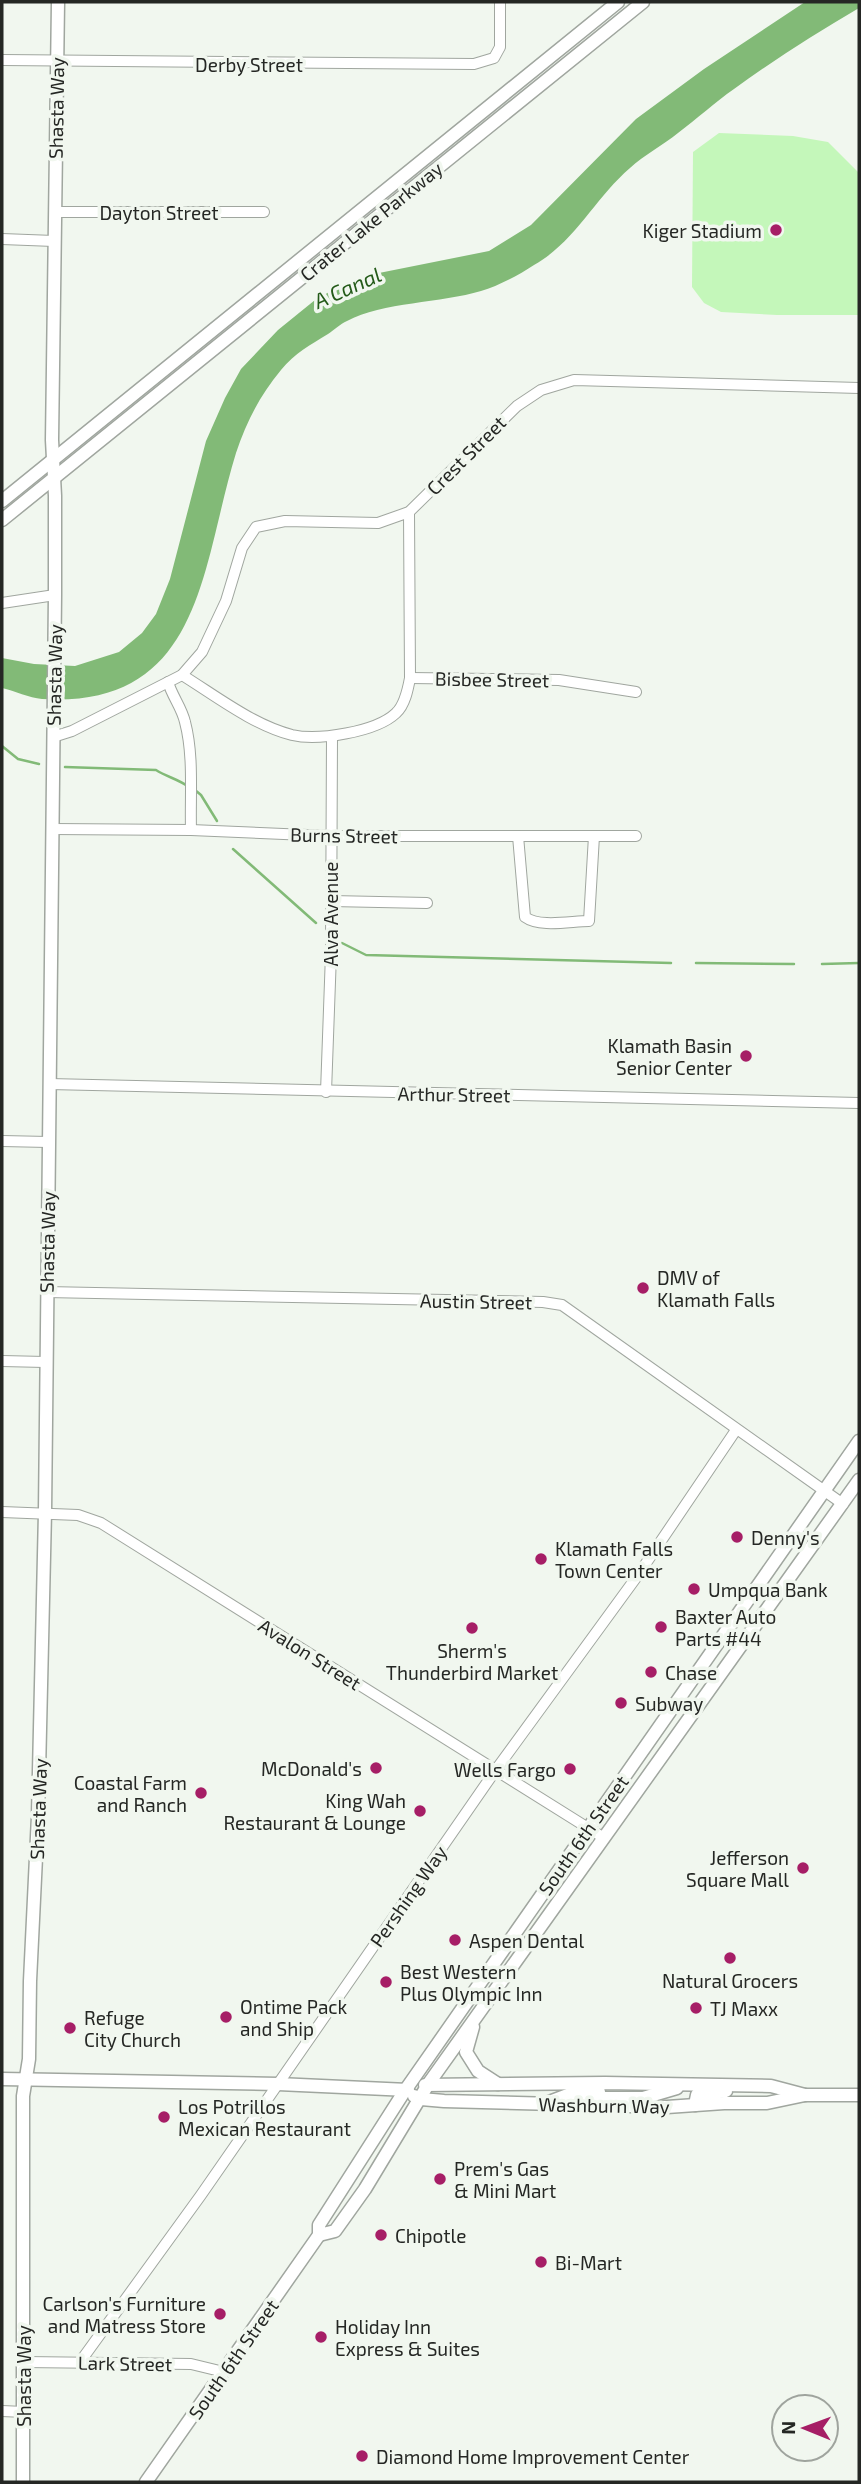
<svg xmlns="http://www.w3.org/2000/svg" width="861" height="2484" viewBox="0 0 861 2484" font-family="'Exo 2',sans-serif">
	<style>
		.green { fill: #c4f7ba }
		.water { fill: #82ba77 }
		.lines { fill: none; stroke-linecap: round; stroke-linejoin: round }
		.stream { stroke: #82ba77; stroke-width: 2.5 }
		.minor-casing { stroke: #a0a69f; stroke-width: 12 }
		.major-casing { stroke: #a0a69f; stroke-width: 15 }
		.minor { stroke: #fff; stroke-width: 10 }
		.major { stroke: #fff; stroke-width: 12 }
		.poi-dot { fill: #a61e66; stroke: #f1f7ef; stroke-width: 2.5 }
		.labels { text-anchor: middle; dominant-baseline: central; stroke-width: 7; stroke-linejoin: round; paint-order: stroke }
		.street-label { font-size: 19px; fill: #252724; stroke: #f1f7ef }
		.poi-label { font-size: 19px; fill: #252724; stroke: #f1f7ef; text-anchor: start }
		.water-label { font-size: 21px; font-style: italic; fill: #235a18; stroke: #f1f7ef }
	</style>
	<rect width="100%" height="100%" fill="#f1f7ef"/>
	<!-- green -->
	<path class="green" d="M 719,133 L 793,136 L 828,142 L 859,173 L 859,315 L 777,315 L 721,312 L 704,303 L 692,287 L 693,152 Z"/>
	<!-- water -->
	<path class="water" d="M 805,2 L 859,2 L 859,8 C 816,33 774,60 734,89 C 715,102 697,119 678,133 C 663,145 644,155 630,168 C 595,198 575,242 534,265 C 519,275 498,286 481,291 C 442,303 382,302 347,321 C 340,324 334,330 328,334 C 310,345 295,353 281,370 C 260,395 246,423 236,453 C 201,566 203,709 42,699 C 29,698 15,691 2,688 L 2,658 L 34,664 L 75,666 L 119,652 L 142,633 L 156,614 L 170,579 L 206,441 L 225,398 L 241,369 L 278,330 L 315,300 L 338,287 L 364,276 L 489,251 L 531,225 L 636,119 L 704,69 Z"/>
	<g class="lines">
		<!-- stream -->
		<g class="stream">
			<path d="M 2,746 L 18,759 L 39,764"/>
			<path d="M 65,767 L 156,770 C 167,777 178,779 189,787"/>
			<path d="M 195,790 L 201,795 L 217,821"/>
			<path d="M 233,849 L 316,923"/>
			<path d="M 342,943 L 366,955 L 671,963"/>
			<path d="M 696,963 L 794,964"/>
			<path d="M 822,964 L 859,963"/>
		</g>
		<defs>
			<g id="minor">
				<path d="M 2,60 L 474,64 L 494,58 L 500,47 L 500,2"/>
				<path d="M 55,212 L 264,212"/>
				<path d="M 2,239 L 54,241"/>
				<path d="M 2,603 L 55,595"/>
				<path d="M 182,675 C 216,696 253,725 292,735 C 318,741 376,732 396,713 C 405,705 408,689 410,678 L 409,512"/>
				<path d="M 410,678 L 559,680 L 636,692"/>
				<path d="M 168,682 C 172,696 182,708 185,722 C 194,756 190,795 191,830"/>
				<path d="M 53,737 L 72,731 L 182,675 L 202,652 L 226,601 L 242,548 L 256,527 L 285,521 L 378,523 L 409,512 L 517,406 L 541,390 L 574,380 L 859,388"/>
				<path d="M 52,829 L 191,830 L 331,836 L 636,836"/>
				<path d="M 518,836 L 525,917 C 540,928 571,921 589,921 L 594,836"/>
				<path d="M 331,901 L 427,903"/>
				<path d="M 49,1084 L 859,1103"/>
				<path d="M 326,1092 L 331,954 L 332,737"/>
				<path d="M 2,1141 L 48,1142"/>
				<path d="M 46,1292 L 543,1302 L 562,1305 L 843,1504"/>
				<path d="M 2,1361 L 45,1362"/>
				<path d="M 2,1512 L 78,1515 L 101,1523 L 604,1838"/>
				<path d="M 24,2362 L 191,2364 L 224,2372"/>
				<path d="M 80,2362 L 201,2195 L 495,1771 L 638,1575 L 736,1430"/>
				<path d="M 2,2411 L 24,2412"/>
			</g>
			<g id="major">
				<path d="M 2,501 L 618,2"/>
				<path d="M 2,520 L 643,2"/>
				<path d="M 473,2027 L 466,2052 L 478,2071 L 498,2084"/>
				<path d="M 2,2079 L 278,2084 L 408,2090"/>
				<path d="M 425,2085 L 605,2083 L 771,2086 L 805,2095"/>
				<path d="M 414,2096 L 421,2099 L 444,2101 L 667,2107 L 724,2103 L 767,2103 L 805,2095 L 859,2095"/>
				<path d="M 591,2100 L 591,2098 L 643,2098 L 677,2088"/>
				<path d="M 549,2102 L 570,2094 L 599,2092"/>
				<path d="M 695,2105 L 697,2095 L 726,2091"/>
				<path d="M 319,2235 L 335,2231 L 365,2189 L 429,2083 L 859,1480"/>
				<path d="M 23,2482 L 23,2096 L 29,2059 L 30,1981 L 38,1816 L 45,1512 L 55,595 L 55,496 L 52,440 L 58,2"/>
				<path d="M 146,2482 L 319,2235 L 319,2225 L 404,2092 L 859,1441"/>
			</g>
		</defs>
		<!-- minor casing -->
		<use href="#minor" class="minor-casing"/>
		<!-- major casing -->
		<use href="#major" class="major-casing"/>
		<!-- minor -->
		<use href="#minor" class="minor"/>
		<!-- major -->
		<use href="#major" class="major"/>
	</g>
	<!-- markers -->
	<g class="poi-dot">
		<circle cx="776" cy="230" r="7"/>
		<circle cx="746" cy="1056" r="7"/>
		<circle cx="643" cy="1288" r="7"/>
		<circle cx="737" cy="1537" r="7"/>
		<circle cx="541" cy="1559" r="7"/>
		<circle cx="694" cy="1589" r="7"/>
		<circle cx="661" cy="1627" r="7"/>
		<circle cx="472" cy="1628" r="7"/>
		<circle cx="651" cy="1672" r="7"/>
		<circle cx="621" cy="1703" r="7"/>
		<circle cx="376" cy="1768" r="7"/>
		<circle cx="570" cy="1769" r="7"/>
		<circle cx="201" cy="1793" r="7"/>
		<circle cx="420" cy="1811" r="7"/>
		<circle cx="803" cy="1868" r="7"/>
		<circle cx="455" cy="1940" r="7"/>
		<circle cx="730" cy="1958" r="7"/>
		<circle cx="386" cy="1982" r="7"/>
		<circle cx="696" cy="2008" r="7"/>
		<circle cx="226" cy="2017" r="7"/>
		<circle cx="70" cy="2028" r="7"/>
		<circle cx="164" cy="2117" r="7"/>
		<circle cx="440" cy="2179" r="7"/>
		<circle cx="381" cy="2235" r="7"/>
		<circle cx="541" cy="2262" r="7"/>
		<circle cx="220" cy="2314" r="7"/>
		<circle cx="321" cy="2337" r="7"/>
		<circle cx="362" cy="2456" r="7"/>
	</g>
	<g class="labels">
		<!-- street labels -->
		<g class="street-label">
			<text x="249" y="64">Derby Street</text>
			<text transform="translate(56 108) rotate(-89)">Shasta Way</text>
			<text x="159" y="212">Dayton Street</text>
			<text transform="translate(371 221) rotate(-39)">Crater Lake Parkway</text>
			<text transform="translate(466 455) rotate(-45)">Crest Street</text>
			<text transform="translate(54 675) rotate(-89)">Shasta Way</text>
			<text transform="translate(492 679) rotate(1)">Bisbee Street</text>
			<text transform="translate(344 835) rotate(1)">Burns Street</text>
			<text transform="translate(330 914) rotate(-90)">Alva Avenue</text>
			<text transform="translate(454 1094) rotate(1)">Arthur Street</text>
			<text transform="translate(47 1242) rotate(-89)">Shasta Way</text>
			<text transform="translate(476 1301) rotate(1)">Austin Street</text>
			<text transform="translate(310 1654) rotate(32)">Avalon Street</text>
			<text transform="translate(38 1809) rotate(-88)">Shasta Way</text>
			<text transform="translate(583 1835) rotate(-55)">South 6th Street</text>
			<text transform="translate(408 1896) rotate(-55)">Pershing Way</text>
			<text transform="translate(604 2105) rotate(1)">Washburn Way</text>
			<text transform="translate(233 2359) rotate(-55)">South 6th Street</text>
			<text transform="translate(125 2363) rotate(1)">Lark Street</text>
			<text transform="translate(23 2376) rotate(-90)">Shasta Way</text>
		</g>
		<!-- poi labels -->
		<g class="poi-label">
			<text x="762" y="230" text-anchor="end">Kiger Stadium</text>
			<text x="732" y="1045" text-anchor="end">Klamath Basin<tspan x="732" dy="22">Senior Center</tspan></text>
			<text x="657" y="1277">DMV of<tspan x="657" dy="22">Klamath Falls</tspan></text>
			<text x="751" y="1537">Denny's</text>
			<text x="555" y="1548">Klamath Falls<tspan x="555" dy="22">Town Center</tspan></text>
			<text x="708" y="1589">Umpqua Bank</text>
			<text x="675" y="1616">Baxter Auto<tspan x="675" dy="22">Parts #44</tspan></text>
			<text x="472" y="1650" text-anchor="middle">Sherm's<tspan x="472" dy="22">Thunderbird Market</tspan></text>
			<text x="665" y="1672">Chase</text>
			<text x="635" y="1703">Subway</text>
			<text x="362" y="1768" text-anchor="end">McDonald's</text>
			<text x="556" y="1769" text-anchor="end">Wells Fargo</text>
			<text x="187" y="1782" text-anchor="end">Coastal Farm<tspan x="187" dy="22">and Ranch</tspan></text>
			<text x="406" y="1800" text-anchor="end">King Wah<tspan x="406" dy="22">Restaurant &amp; Lounge</tspan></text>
			<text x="789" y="1857" text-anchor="end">Jefferson<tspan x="789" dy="22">Square Mall</tspan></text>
			<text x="469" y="1940">Aspen Dental</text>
			<text x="400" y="1971">Best Western<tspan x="400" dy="22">Plus Olympic Inn</tspan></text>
			<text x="730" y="1980" text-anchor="middle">Natural Grocers</text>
			<text x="240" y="2006">Ontime Pack<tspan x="240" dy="22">and Ship</tspan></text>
			<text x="710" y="2008">TJ Maxx</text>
			<text x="84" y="2017">Refuge<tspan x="84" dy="22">City Church</tspan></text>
			<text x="178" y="2106">Los Potrillos<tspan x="178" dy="22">Mexican Restaurant</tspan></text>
			<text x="454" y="2168">Prem's Gas<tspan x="454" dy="22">&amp; Mini Mart</tspan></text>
			<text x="395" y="2235">Chipotle</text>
			<text x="555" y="2262">Bi-Mart</text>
			<text x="206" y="2303" text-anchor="end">Carlson's Furniture<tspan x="206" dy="22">and Matress Store</tspan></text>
			<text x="335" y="2326">Holiday Inn<tspan x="335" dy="22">Express &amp; Suites</tspan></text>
			<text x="376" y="2456">Diamond Home Improvement Center</text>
		</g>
		<!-- water labels -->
		<g class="water-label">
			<text transform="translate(347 287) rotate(-24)">A Canal</text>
		</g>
	</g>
	<!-- border -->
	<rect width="861" height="2484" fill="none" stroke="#252724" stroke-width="7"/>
	<!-- north arrow -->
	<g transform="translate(805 2428) rotate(271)"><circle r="33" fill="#f1f7ef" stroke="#9fa49e" stroke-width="2"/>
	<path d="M0-5L12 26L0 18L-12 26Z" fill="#a61e66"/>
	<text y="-10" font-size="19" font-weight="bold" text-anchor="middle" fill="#252724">N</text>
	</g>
</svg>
